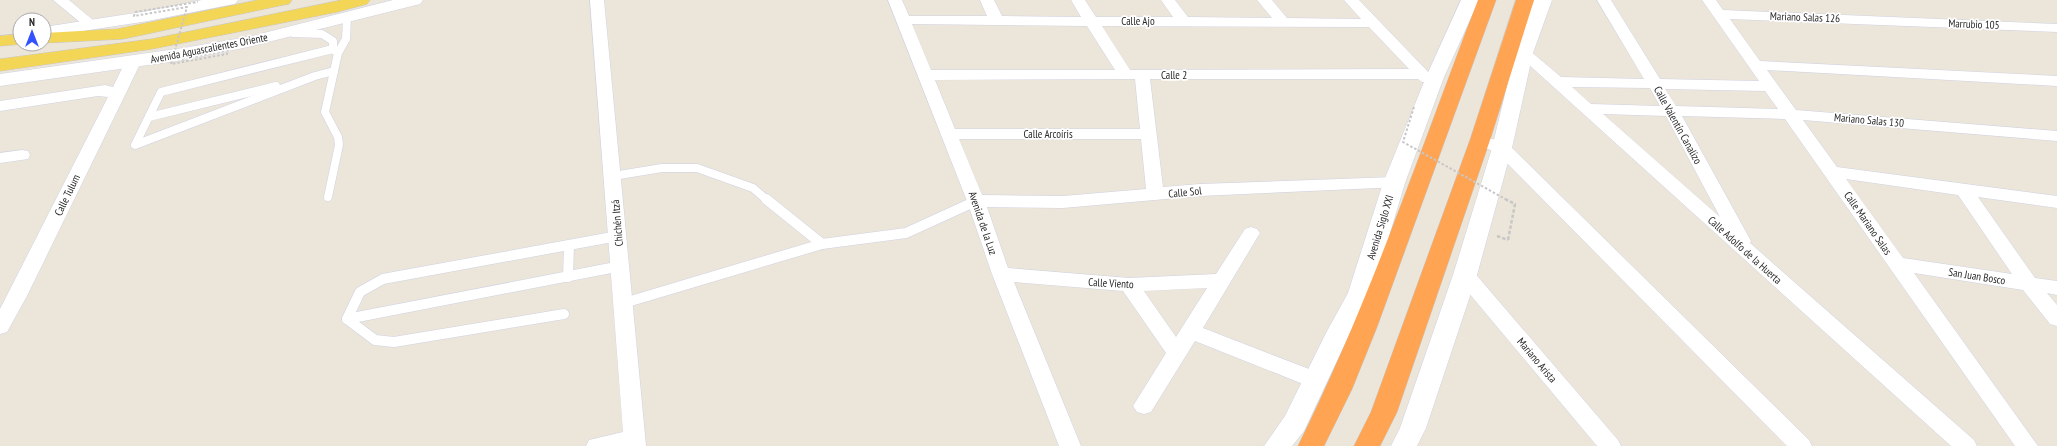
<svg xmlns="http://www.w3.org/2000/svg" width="2057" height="446" viewBox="0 0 2057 446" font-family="'PT Sans Narrow',sans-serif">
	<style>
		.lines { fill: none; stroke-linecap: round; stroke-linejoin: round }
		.lane-far1-casing { stroke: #cfd2e2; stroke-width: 9 }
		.lane-casing { stroke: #cfd2e2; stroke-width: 11 }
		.street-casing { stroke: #cfd2e2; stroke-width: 1 }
		.secondary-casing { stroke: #cfd2e2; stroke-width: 1 }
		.primary-casing { stroke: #c7c7c7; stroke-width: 1 }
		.highway-casing { stroke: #c7c7c7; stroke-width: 1 }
		.path { stroke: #c7c7c7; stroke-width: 2.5; stroke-dasharray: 3.5 2; stroke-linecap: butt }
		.lane-far1 { stroke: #fff; stroke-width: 8 }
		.lane { stroke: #fff; stroke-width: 10 }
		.street { fill: #fff; fill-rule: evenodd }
		.secondary { fill: #fff; fill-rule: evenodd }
		.primary { fill: #f4d656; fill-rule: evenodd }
		.highway { fill: #ffa452; fill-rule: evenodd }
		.path-bridge-far1 { stroke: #c7c7c7; stroke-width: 2; stroke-dasharray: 2.5 2; stroke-linecap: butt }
		.path-bridge { stroke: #c7c7c7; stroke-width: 2.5; stroke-dasharray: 3.5 2; stroke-linecap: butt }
		.labels { text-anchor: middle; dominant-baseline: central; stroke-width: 3.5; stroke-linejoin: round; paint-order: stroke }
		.street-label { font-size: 11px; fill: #292929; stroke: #fff }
	</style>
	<rect width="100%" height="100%" fill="#ece5da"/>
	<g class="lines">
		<defs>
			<g id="lane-far1">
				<path d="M 293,33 L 322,34 L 333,41 L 333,49 L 337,52"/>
				<path d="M 333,49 L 161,92 L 135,145 L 315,76 L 334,71"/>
				<path d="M 149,117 L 276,86"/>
				<path d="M 613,176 L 662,168 L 697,168 L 753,188 L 767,200"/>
				<path d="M 328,197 L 339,145 L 338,137 L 325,112 L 338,53 L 346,39 L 347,18"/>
			</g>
			<g id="lane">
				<path d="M 766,199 L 822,244"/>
				<path d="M 618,236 L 383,279 L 360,292 L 347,319 L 621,266"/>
				<path d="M 568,277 L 569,246"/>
				<path d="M 624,303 L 822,244 L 906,233 L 976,201"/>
				<path d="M 347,319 L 375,340 L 394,342 L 564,314"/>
			</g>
			<g id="street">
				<path d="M 53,0 L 69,0 L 99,25 L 97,28 L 87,28 Z"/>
				<path d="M 590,0 L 604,0 L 646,446 L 586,446 L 589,440 L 623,432 Z"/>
				<path d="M 888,0 L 902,0 L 909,16 L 987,16 L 980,0 L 994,0 L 1002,16 L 1081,17 L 1071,0 L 1085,0 L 1096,17 L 1173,17 L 1161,0 L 1175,0 L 1188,17 L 1272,18 L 1257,0 L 1272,0 L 1287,18 L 1361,19 L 1344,0 L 1359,0 L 1432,76 L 1435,79 L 1432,82 L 1422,82 L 1418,79 L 1150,79 L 1163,187 L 1200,184 L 1394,177 L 1400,179 L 1403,183 L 1400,187 L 1200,196 L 1063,208 L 987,207 L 1008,268 L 1129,278 L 1216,274 L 1245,229 L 1251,227 L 1257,229 L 1260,233 L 1203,328 L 1322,374 L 1325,380 L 1322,386 L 1315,388 L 1308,386 L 1195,341 L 1151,412 L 1144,414 L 1137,412 L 1133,406 L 1166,353 L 1123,291 L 1014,282 L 1081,446 L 1059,446 L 992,274 L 967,201 ZM 912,24 L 1087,26 L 1115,70 L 931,70 ZM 1102,26 L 1369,27 L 1409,69 L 1130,70 ZM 1128,79 L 1135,79 L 1140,129 L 955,129 L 935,80 ZM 959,139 L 1141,139 L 1146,189 L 1063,196 L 982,195 ZM 1207,288 L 1176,337 L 1144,291 Z"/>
				<path d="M 1597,0 L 1611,0 L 1660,79 L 1759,81 L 1702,0 L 1716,0 L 1723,10 L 2057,24 L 2057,32 L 1730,19 L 1760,61 L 2057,76 L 2057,86 L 1767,70 L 1796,110 L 2057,131 L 2057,141 L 1803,120 L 1837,167 L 2057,196 L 2057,208 L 1978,197 L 2035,278 L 2057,281 L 2057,295 L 2047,293 L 2057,305 L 2057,326 L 2050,324 L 2023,290 L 1914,273 L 2038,446 L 2015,446 L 1785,119 L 1682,116 L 1751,241 L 1750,243 L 1974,440 L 1977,446 L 1951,446 L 1516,53 L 1519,50 L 1529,50 L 1561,77 L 1644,79 ZM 1572,87 L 1650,88 L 1660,106 L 1591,104 ZM 1665,89 L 1765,91 L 1778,109 L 1676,106 ZM 1603,114 L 1666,116 L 1720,217 ZM 1846,179 L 1958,195 L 2012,274 L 1903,258 Z"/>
				<path d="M 133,57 L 138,59 L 141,62 L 127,91 L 27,296 L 7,332 L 0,334 L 0,309 L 108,97 L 98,96 L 0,111 L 0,101 L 105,85 L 113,87 L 125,62 L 128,59 Z"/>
				<path d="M 1480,135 L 1508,144 L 1809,440 L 1812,446 L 1787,446 L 1496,152 L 1474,144 L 1472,140 L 1474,136 Z"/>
				<path d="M 22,150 L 28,151 L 30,155 L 28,159 L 0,163 L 0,153 Z"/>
				<path d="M 1465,268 L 1472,270 L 1618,440 L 1621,446 L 1597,446 L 1458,280 L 1456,275 L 1458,270 Z"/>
			</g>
			<g id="secondary">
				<path d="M 202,0 L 238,0 L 235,4 L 229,5 L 148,21 L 44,37 L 44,27 L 148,11 Z"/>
				<path d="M 393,0 L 423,0 L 420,4 L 248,47 L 183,60 L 0,86 L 0,74 L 183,48 L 248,37 Z"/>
				<path d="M 1461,0 L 1479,0 L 1444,77 L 1405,183 L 1372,293 L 1350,333 L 1304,431 L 1292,446 L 1264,446 L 1285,416 L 1326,333 L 1348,293 L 1383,183 L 1426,77 Z"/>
				<path d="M 1534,0 L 1552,0 L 1533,53 L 1512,148 L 1477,275 L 1426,428 L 1417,446 L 1391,446 L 1400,428 L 1453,275 L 1492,148 L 1515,53 Z"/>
			</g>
			<g id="primary">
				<path d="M 258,0 L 292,0 L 289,4 L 283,5 L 123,39 L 44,43 L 44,33 L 117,29 Z"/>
				<path d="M 342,0 L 370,0 L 367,4 L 337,12 L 152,49 L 0,71 L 0,59 L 152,39 Z"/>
				<path d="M 20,34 L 20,44 L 22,44 L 0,46 L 0,36 Z"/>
			</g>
			<g id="highway">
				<path d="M 1478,0 L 1496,0 L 1377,327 L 1352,389 L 1324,446 L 1298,446 C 1369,303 1421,149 1478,0 Z"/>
				<path d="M 1516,0 L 1534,0 L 1490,140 L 1397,412 L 1380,446 L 1354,446 L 1371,412 L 1470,140 Z"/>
			</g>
		</defs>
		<!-- lane-far1 casing -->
		<use href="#lane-far1" class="lane-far1-casing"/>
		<!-- lane casing -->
		<use href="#lane" class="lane-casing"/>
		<!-- street casing -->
		<use href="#street" class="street-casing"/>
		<!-- secondary casing -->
		<use href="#secondary" class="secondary-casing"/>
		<!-- primary casing -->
		<use href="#primary" class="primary-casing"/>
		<!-- highway casing -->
		<use href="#highway" class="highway-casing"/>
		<!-- path -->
		<path class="path" d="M 1497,236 L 1508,240"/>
		<!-- lane-far1 -->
		<use href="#lane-far1" class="lane-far1"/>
		<!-- lane -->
		<use href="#lane" class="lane"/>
		<!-- street -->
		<use href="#street" class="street"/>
		<!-- secondary -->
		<use href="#secondary" class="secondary"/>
		<!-- primary -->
		<use href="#primary" class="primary"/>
		<!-- highway -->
		<use href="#highway" class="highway"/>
		<!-- path-bridge-far1 -->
		<g class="path-bridge-far1">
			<path d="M 182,59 L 228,50 L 227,54 L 171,64 L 187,7 L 134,16 L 135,12 L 198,2"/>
			<path d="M 1414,107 L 1403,142 L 1507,200"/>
		</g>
		<!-- path-bridge -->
		<path class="path-bridge" d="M 1505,199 L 1515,204 L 1508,240"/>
	</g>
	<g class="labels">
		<!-- street labels -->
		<g class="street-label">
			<text transform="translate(1805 17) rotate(2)">Mariano Salas 126</text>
			<text x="1138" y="21">Calle Ajo</text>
			<text transform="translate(1974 24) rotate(2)">Marrubio 105</text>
			<text transform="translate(209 48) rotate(-11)">Avenida Aguascalientes Oriente</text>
			<text x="1174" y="75">Calle 2</text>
			<text transform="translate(1869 120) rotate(5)">Mariano Salas 130</text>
			<text transform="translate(1678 125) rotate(61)">Calle Valentín Canalizo</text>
			<text x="1048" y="134">Calle Arcoíris</text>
			<text transform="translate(1185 192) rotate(-6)">Calle Sol</text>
			<text transform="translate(67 195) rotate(-64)">Calle Tulum</text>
			<text transform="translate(617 223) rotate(-95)">Chichén Itzá</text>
			<text transform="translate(983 223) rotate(71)">Avenida de la Luz</text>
			<text transform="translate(1868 223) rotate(55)">Calle Mariano Salas</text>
			<text transform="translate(1380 227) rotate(-73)">Avenida Siglo XXI</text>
			<text transform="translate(1745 250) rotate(42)">Calle Adolfo de la Huerta</text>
			<text transform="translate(1977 276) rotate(9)">San Juan Bosco</text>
			<text transform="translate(1111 283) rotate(3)">Calle Viento</text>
			<text transform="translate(1537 360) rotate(50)">Mariano Arista</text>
		</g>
	</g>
	<!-- north arrow -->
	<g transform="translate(32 32)"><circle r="19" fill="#ffffff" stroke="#a9a9a9"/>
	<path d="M0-3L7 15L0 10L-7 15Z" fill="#3451ff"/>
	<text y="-6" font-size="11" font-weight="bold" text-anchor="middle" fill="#292929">N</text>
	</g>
</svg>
